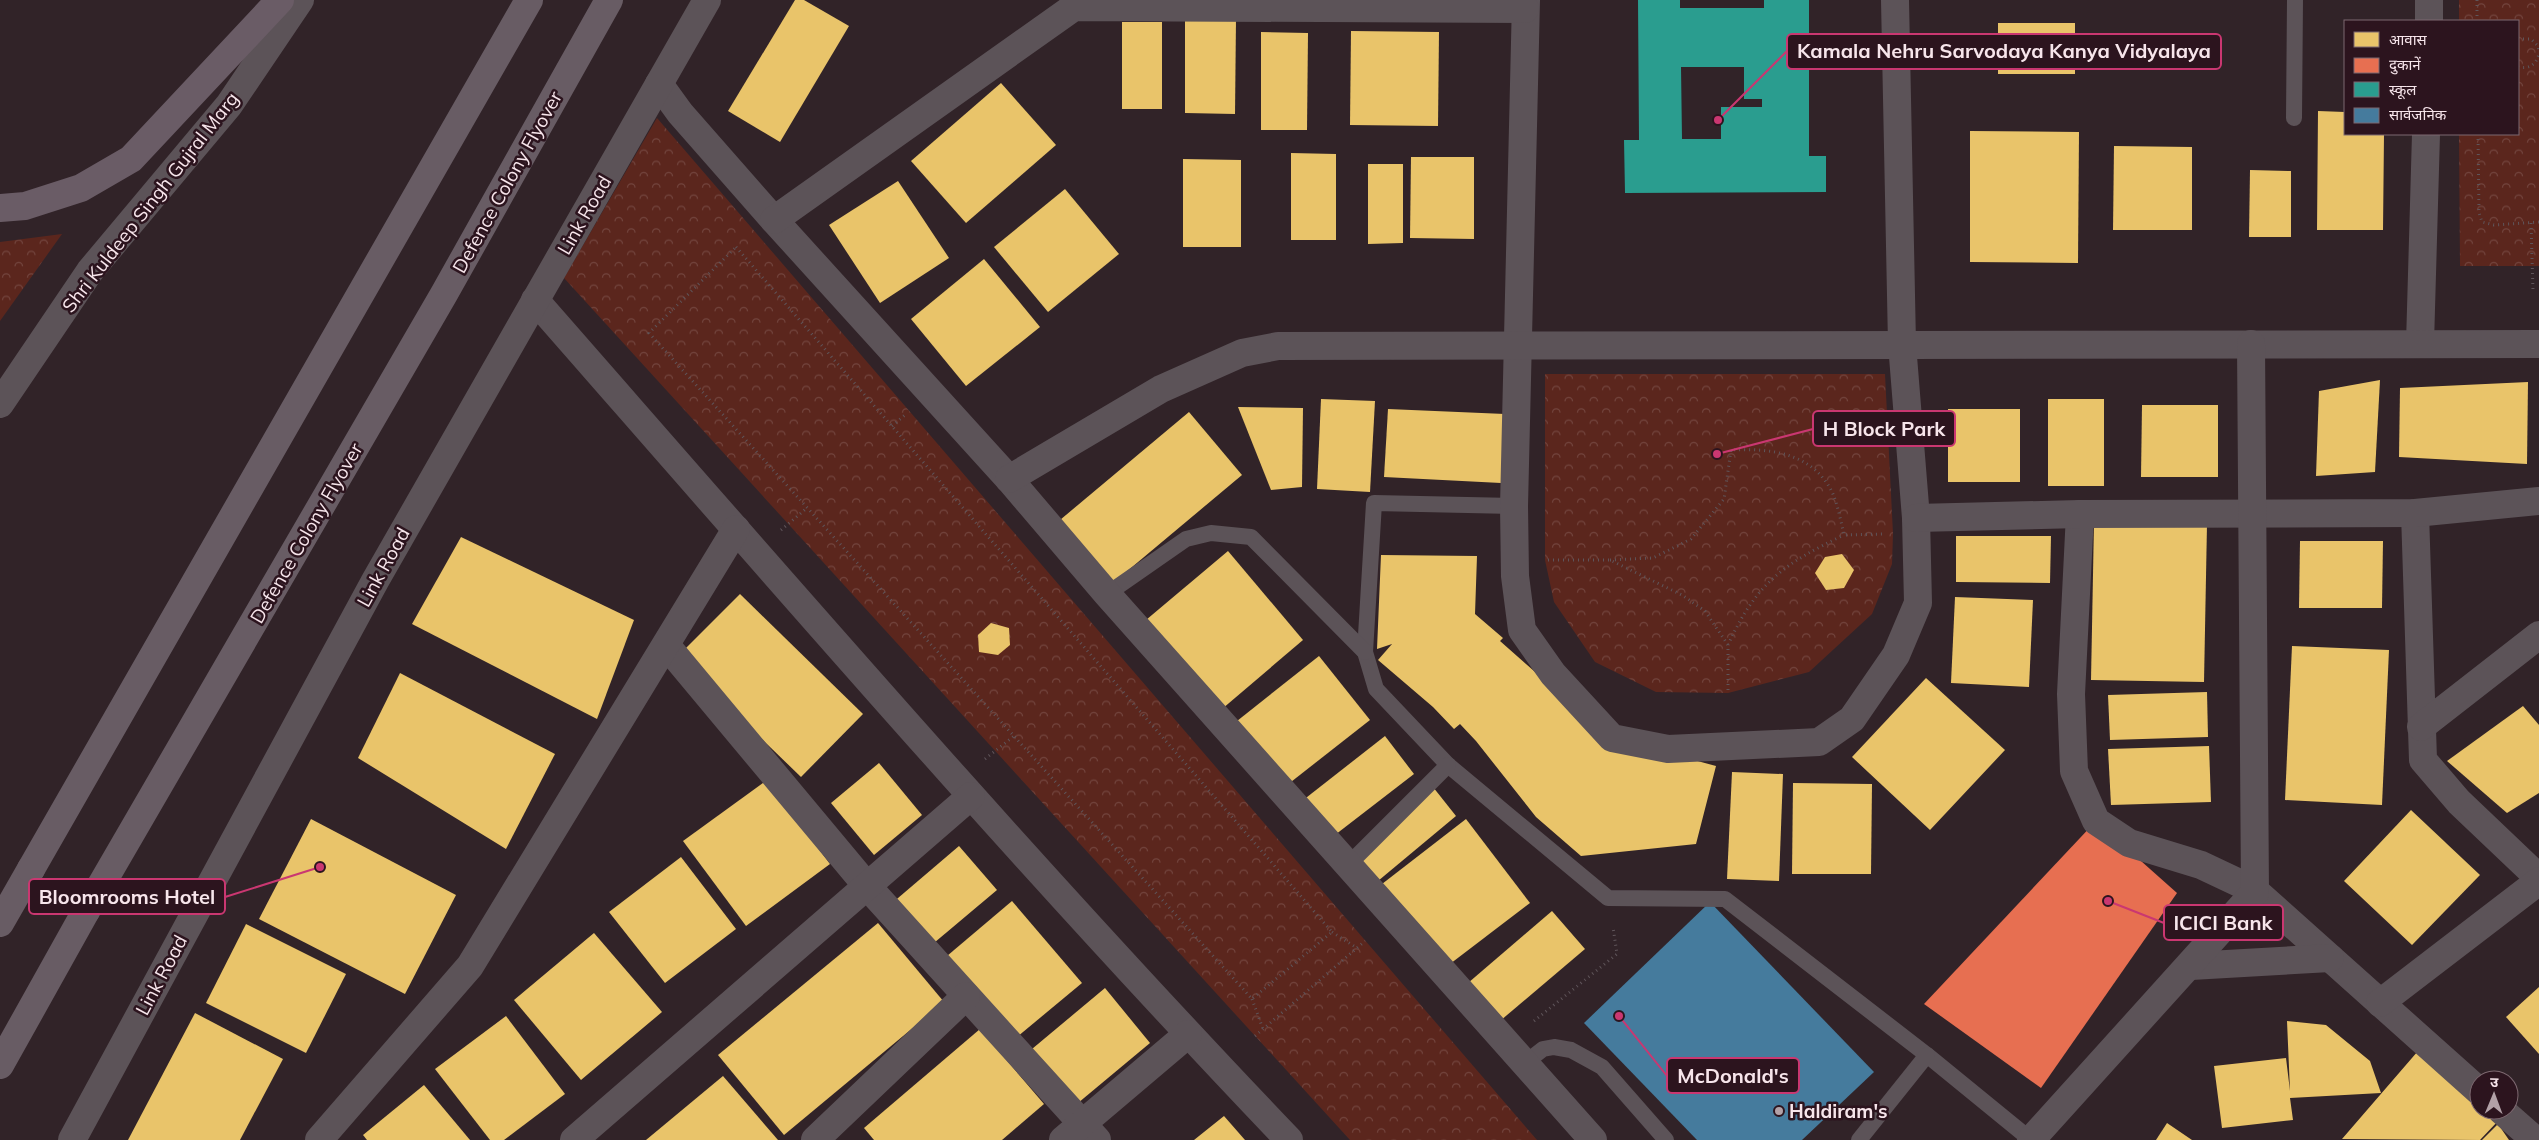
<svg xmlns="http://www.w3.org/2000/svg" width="2539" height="1140" viewBox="0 0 2539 1140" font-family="Mulish,'Noto Sans Devanagari',sans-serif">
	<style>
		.park { fill: url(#park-crowns) }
		.homes { fill: #e9c46a }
		.shops { fill: #e76f51 }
		.schools { fill: #2a9d8f; fill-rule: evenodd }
		.public { fill: #457b9d }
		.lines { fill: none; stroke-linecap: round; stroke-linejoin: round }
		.path { stroke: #5f555a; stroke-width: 3; stroke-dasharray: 1 4; stroke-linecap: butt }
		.service { stroke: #5c5358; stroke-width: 16 }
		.minor { stroke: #5c5358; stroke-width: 28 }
		.tertiary { stroke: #5c5358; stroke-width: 28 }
		.secondary { stroke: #685c64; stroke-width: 28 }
		.trunk { stroke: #6a5c66; stroke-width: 28 }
		.secondary-bridge { stroke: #685c64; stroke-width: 28 }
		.poi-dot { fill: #b2a1a7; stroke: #2c141e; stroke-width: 2 }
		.labels { text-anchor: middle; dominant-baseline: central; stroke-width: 5; stroke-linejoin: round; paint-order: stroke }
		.street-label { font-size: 19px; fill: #f7e5eb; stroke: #2c141e }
		.poi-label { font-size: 19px; font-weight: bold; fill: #f7e5eb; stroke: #2c141e; text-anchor: start }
		.leader { fill: none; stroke: #ca3771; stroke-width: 2 }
		.callout-dot { fill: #ca3771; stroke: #2c141e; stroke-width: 2 }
		.callout { fill: #2c141e; stroke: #ca3771; stroke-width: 2 }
		.callout-label { font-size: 20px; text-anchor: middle; font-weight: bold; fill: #f7e5eb }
	</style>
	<defs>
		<pattern id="park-crowns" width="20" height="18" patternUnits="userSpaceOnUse" patternTransform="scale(1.25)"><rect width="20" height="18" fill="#5b261d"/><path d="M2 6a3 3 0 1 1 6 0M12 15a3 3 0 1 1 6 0" fill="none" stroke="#73453e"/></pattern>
	</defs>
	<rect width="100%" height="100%" fill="#312328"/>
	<!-- park -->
	<g class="park">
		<path d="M 2459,0 L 2539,0 L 2539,266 L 2460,266 L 2459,134 L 2518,134 L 2518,21 L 2459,21 Z"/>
		<path d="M 657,118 L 1537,1140 L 1350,1140 L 564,278 Z"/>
		<path d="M 62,234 L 0,321 L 0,242 Z"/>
		<path d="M 1545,374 L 1885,374 L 1893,534 L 1892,564 L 1872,614 L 1809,672 L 1728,693 L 1656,692 L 1595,662 L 1554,602 L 1545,560 Z"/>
	</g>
	<!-- homes -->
	<g class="homes">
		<path d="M 795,0 L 804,0 L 849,26 L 780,142 L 728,111 Z"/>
		<path d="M 1185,18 L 1236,18 L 1235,114 L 1185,113 Z"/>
		<rect x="1122" y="22" width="40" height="87"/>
		<rect x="1998" y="23" width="77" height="51"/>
		<path d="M 1351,31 L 1439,32 L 1438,126 L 1350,125 Z"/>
		<path d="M 1261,32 L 1308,33 L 1307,130 L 1261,130 Z"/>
		<path d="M 1001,83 L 1056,145 L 966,223 L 911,161 Z"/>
		<path d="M 2318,111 L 2345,112 L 2345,134 L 2384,134 L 2383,230 L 2317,230 Z"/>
		<path d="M 1970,131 L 2079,132 L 2078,263 L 1970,262 Z"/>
		<path d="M 2114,146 L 2192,147 L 2192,230 L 2113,230 Z"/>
		<path d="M 1291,153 L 1336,154 L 1336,240 L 1291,240 Z"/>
		<path d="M 1411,157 L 1474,157 L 1474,239 L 1410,238 Z"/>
		<path d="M 1183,159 L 1241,160 L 1241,247 L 1183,247 Z"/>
		<path d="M 1368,164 L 1403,164 L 1403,243 L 1368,244 Z"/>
		<path d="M 2250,170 L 2291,171 L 2291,237 L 2249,237 Z"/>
		<path d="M 898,181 L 949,258 L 880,303 L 829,225 Z"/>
		<path d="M 1065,189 L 1119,254 L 1048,312 L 994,247 Z"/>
		<path d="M 984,259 L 1040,327 L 966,386 L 911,319 Z"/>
		<path d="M 2380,380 L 2375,472 L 2316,476 L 2319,391 Z"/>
		<path d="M 2528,382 L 2527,464 L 2399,457 L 2400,388 Z"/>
		<path d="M 1321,399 L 1375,401 L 1370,492 L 1317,489 Z"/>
		<rect x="2048" y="399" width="56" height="87"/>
		<path d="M 2142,405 L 2218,405 L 2218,477 L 2141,477 Z"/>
		<path d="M 1238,407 L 1303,408 L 1302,487 L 1271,490 Z"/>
		<path d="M 1388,409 L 1505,414 L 1501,483 L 1384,477 Z"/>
		<rect x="1948" y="409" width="72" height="73"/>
		<path d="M 1189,412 L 1242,475 L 1113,583 L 1060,520 Z"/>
		<path d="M 2094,522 L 2207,524 L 2204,682 L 2091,680 Z"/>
		<path d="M 1956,536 L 2051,536 L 2050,583 L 1956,582 Z"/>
		<path d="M 461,537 L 634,620 L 597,719 L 412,624 Z"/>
		<path d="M 2300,541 L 2383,541 L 2382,608 L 2299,608 Z"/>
		<path d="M 1228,551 L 1303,640 L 1222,709 L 1146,620 Z"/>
		<path d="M 1842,554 L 1854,570 L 1844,588 L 1826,590 L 1815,573 L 1825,557 Z"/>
		<path d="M 1381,555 L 1477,556 L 1475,614 L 1503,638 L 1500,641 L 1542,678 L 1612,738 L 1716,766 L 1696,844 L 1581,856 L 1536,817 L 1476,741 L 1460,724 L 1454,729 L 1433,707 L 1378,660 L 1392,644 L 1377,649 Z"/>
		<path d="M 740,594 L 863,714 L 801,777 L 677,657 Z"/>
		<path d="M 1955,597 L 2033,600 L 2029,687 L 1951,683 Z"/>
		<path d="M 991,623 L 1009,628 L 1010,645 L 998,655 L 979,652 L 978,635 Z"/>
		<path d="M 2292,646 L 2389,650 L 2382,805 L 2285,800 Z"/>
		<path d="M 1319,656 L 1370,720 L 1282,789 L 1232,725 Z"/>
		<path d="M 400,673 L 555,754 L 506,849 L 358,758 Z"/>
		<path d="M 1926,678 L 2005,750 L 1930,830 L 1852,757 Z"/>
		<path d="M 2207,692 L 2208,737 L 2110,740 L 2108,695 Z"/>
		<path d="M 2523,706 L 2539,725 L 2539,793 L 2507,813 L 2447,761 Z"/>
		<path d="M 1385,736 L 1414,774 L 1331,838 L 1302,801 Z"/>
		<path d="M 2209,746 L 2211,802 L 2111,805 L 2108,749 Z"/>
		<path d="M 879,763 L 922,815 L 874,855 L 831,803 Z"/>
		<path d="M 1732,772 L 1783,774 L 1779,881 L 1727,879 Z"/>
		<path d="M 767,780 L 830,864 L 746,926 L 683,841 Z"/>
		<path d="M 1793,783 L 1872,784 L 1871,874 L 1792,874 Z"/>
		<path d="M 1433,787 L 1456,816 L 1378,881 L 1359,863 Z"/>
		<path d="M 2411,810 L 2480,875 L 2412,945 L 2344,881 Z"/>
		<path d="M 311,819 L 456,895 L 405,994 L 259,919 Z"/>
		<path d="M 1466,819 L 1530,903 L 1446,967 L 1382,884 Z"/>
		<path d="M 959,846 L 997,890 L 928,948 L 891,904 Z"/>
		<path d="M 681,857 L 736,929 L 665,983 L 609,912 Z"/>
		<path d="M 1012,901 L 1082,983 L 1017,1037 L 947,956 Z"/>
		<path d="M 1552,911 L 1585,949 L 1500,1021 L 1468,983 Z"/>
		<path d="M 878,923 L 944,1002 L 784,1135 L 718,1055 Z"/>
		<path d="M 246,924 L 346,974 L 306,1053 L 206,1003 Z"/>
		<path d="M 594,933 L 662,1012 L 581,1080 L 514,1000 Z"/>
		<path d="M 2539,987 L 2539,1054 L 2506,1017 Z"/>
		<path d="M 1105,988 L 1150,1043 L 1078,1103 L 1032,1049 Z"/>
		<path d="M 195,1013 L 283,1059 L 240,1140 L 128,1140 Z"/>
		<path d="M 506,1016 L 565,1094 L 504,1140 L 490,1140 L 435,1069 Z"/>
		<path d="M 2287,1021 L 2326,1025 L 2370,1061 L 2381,1093 L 2290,1098 L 2293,1120 L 2222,1128 L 2214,1066 L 2286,1058 L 2290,1091 Z"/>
		<path d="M 980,1029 L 1044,1104 L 1002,1140 L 874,1140 L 864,1128 Z"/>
		<path d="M 2418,1051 L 2479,1104 L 2479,1110 L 2485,1110 L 2498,1121 L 2480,1140 L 2342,1139 Z"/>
		<path d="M 723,1076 L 778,1140 L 646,1140 Z"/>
		<path d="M 424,1085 L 470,1140 L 367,1140 L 363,1135 Z"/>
		<path d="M 1224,1116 L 1245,1140 L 1194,1140 Z"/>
		<path d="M 2167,1123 L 2192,1140 L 2156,1140 Z"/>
		<path d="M 2498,1124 L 2509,1140 L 2482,1140 Z"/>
	</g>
	<!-- shops -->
	<path class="shops" d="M 2096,821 L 2177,893 L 2041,1088 L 1924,1004 Z"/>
	<!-- schools -->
	<path class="schools" d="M 1638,0 L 1680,0 L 1680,8 L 1764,8 L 1764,0 L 1809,0 L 1809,156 L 1826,156 L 1826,192 L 1625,193 L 1624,140 L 1639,140 ZM 1681,67 L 1744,67 L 1744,99 L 1762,99 L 1762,107 L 1721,107 L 1721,139 L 1682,139 Z"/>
	<!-- public -->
	<path class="public" d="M 1710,902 L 1874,1072 L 1802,1140 L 1697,1140 L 1584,1023 Z"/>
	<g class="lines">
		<!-- path -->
		<g class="path">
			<path d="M 2477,0 L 2477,21"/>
			<path d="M 2518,39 L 2531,39 L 2538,46 L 2539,51"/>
			<path d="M 2518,67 C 2529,69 2536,65 2539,54"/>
			<path d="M 2478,134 L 2479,213 L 2482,222 L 2494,225 L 2539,222"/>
			<path d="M 2531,223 L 2533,291"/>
			<path d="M 736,247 L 1332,932 L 1252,999 L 649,333 Z"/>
			<path d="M 892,426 L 906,414"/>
			<path d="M 781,530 L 807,508"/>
			<path d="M 1548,560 L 1610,560 L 1682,595 L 1705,611 L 1728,645 L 1728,693"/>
			<path d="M 1610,560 L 1653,558 L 1691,539 L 1724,499 L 1731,450 C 1771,448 1814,453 1833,494 C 1838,506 1841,522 1844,535 L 1882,534"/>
			<path d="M 1728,645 C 1756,583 1785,563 1844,535"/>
			<path d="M 985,759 L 1014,736"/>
			<path d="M 1332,932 L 1357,948"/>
			<path d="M 1252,999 L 1263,1029"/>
			<path d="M 1534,1021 L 1617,954 L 1613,927"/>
			<path d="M 1255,1036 L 1365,941"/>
		</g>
		<!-- service -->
		<g class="service">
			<path d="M 2294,118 L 2295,0"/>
			<path d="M 1514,506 L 1374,503 L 1365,652 L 1376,689 L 1448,765 L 1608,898 L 1725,899 L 1927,1055 L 2031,1140"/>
			<path d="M 1107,594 L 1186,539 L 1211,533 L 1251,537 L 1365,652"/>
			<path d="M 1348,865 L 1448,765"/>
			<path d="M 1525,1063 L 1543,1049 L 1554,1047 L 1571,1050 L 1602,1067 L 1666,1140"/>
			<path d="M 1859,1140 L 1927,1055"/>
		</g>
		<!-- minor -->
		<g class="minor">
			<path d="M 1526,0 L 1514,506 L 1515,576 L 1522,630 L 1553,674 L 1612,738 L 1668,749 L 1819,742 L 1852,719 L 1896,655 L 1918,603 L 1916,518 L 1902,344 L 1895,0"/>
			<path d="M 2429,21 L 2429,0"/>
			<path d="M 659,84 L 680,113 L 774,220 L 1009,479 L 1107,594 L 1593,1140"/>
			<path d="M 774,220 L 1074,7 L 1525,9"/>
			<path d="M 535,300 C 783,583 1029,868 1289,1140"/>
			<path d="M 2420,344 L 2426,134"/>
			<path d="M 1009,479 L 1161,389 L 1242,353 L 1278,346 L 2539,344"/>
			<path d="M 2415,513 L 2423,760 L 2459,802 L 2539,878"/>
			<path d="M 2080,514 L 2071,694 L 2074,771 L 2096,821 L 2129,843 L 2201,865 L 2254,890 L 2479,1091"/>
			<path d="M 1916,518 L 2080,514 L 2415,513 L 2539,501"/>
			<path d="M 666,645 L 867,886 L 1097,1140"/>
			<path d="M 2421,727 L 2539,635"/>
			<path d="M 2191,966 L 2330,958"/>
			<path d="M 2380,1003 L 2539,881"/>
			<path d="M 2501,1110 L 2535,1140"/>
			<path d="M 72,1140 L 375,581 L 707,0"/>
			<path d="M 319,1140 L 470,966 L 736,529"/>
			<path d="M 574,1140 L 971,796"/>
			<path d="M 815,1140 L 966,996"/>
			<path d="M 1063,1140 L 1188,1034"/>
			<path d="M 2031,1140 L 2255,892 L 2251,344"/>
		</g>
		<!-- tertiary -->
		<path class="tertiary" d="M 0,404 L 90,271 L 229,105 L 300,0"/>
		<!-- secondary -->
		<g class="secondary">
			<path d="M 86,911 L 444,294 L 609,0"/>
			<path d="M 0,923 L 31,869"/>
		</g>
		<!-- trunk -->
		<path class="trunk" d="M 0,208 L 25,206 L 81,188 L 131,159 L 280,0"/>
		<!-- secondary-bridge -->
		<g class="secondary-bridge">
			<path d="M 31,869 L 529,0"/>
			<path d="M 0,1065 L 86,911"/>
		</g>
	</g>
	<!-- markers -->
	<circle class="poi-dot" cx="1779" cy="1111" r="5"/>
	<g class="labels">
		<!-- street labels -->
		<g class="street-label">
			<text transform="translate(507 182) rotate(-61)">Defence Colony Flyover</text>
			<text transform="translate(150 202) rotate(-52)">Shri Kuldeep Singh Gujral Marg</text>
			<text transform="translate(584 215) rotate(-60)">Link Road</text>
			<text transform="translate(306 533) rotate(-60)">Defence Colony Flyover</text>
			<text transform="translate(383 567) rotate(-61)">Link Road</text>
			<text transform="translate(161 975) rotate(-62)">Link Road</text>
		</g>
		<!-- poi labels -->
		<g class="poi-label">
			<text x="1789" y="1111">Haldiram's</text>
		</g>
	</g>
	<!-- callouts -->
	<path class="leader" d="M1718 120L1787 51M1717 454L1813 429M320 867L225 897M2108 901L2164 923M1619 1016L1667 1076"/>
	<g class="callout-dot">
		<circle cx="1718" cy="120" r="5"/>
		<circle cx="1717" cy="454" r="5"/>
		<circle cx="320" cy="867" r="5"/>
		<circle cx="2108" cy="901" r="5"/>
		<circle cx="1619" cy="1016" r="5"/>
	</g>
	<g class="callout">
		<rect x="1787" y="34" width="434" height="35" rx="5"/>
		<rect x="1813" y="411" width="142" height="35" rx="5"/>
		<rect x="29" y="879" width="196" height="35" rx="5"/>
		<rect x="2164" y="905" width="119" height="35" rx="5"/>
		<rect x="1667" y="1058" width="132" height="35" rx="5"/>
	</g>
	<g class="callout-label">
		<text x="2004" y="58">Kamala Nehru Sarvodaya Kanya Vidyalaya</text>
		<text x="1884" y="436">H Block Park</text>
		<text x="127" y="904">Bloomrooms Hotel</text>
		<text x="2223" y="930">ICICI Bank</text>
		<text x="1733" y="1083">McDonald's</text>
	</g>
	<!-- legend -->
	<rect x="2344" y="20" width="175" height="115" fill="#2c141e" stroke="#7d6870"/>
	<rect x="2354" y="32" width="25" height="15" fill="#e9c46a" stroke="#7d6870"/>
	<text x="2389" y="45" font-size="15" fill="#f7e5eb">आवास</text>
	<rect x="2354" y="58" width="25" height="15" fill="#e76f51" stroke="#7d6870"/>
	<text x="2389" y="70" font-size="15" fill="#f7e5eb">दुकानें</text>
	<rect x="2354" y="82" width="25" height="15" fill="#2a9d8f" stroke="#7d6870"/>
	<text x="2389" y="95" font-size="15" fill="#f7e5eb">स्कूल</text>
	<rect x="2354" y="108" width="25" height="15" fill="#457b9d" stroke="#7d6870"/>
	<text x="2389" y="120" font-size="15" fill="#f7e5eb">सार्वजनिक</text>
	<!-- north arrow -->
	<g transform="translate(2494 1095) rotate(1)"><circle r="24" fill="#2c141e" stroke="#7d6870"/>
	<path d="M0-4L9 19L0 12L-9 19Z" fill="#b2a1a7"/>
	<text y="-8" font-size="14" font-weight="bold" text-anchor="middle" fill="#f7e5eb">उ</text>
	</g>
</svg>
